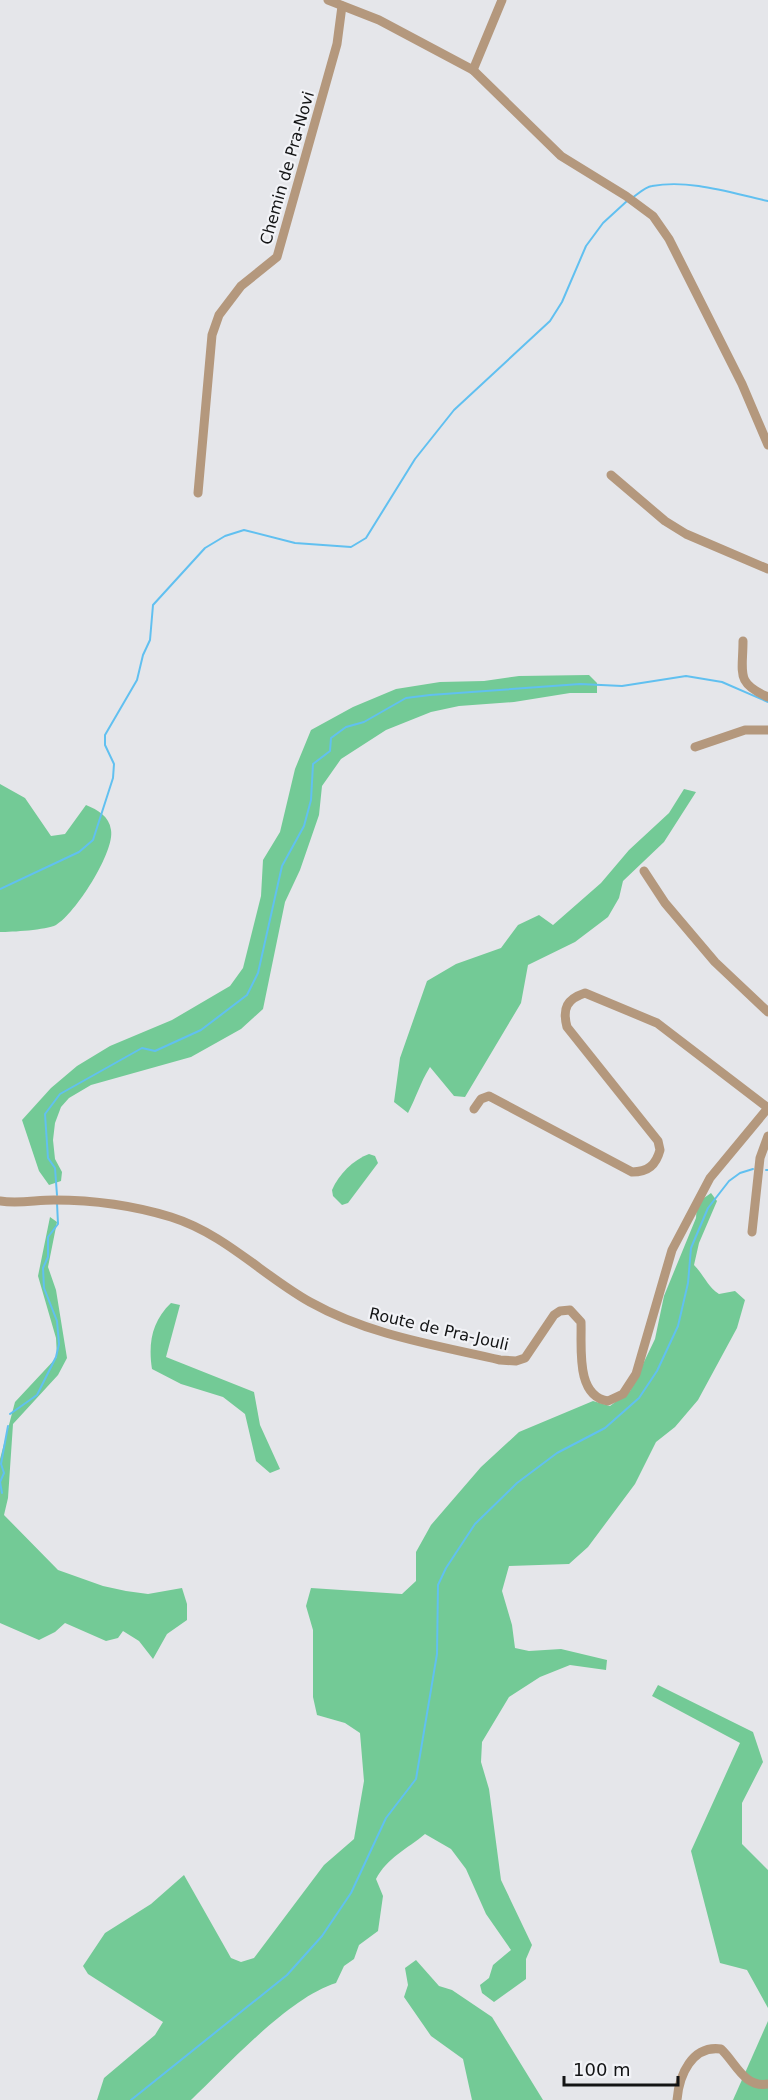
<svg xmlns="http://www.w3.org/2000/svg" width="768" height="2100" viewBox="0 0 768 2100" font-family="'DejaVu Sans',sans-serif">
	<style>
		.forest { fill: #73ca96 }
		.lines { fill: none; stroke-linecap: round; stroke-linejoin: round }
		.stream { stroke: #61c0f0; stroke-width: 2 }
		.minor { stroke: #b4987d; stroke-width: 9 }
		.labels { text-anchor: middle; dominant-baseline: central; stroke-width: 4.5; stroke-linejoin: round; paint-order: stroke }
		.street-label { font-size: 16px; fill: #131415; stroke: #f2f3f7 }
	</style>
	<rect width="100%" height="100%" fill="#e5e6ea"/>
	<!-- forest -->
	<g class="forest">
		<path d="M 589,675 L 597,683 L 597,693 L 570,693 L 514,702 L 459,706 L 431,712 L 386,730 L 341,759 L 322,786 L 319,815 L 300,870 L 285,902 L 263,1009 L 241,1029 L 191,1057 L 91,1085 L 69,1098 L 61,1107 L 55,1123 L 53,1140 L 55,1159 L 62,1172 L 61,1181 L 49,1185 L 39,1171 L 22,1120 L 51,1088 L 77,1066 L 110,1046 L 172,1020 L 230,986 L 243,968 L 261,896 L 263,860 L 280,832 L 295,769 L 311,730 L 353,707 L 396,689 L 440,682 L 484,681 L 519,676 Z"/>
		<path d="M 0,784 L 25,798 L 51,836 L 65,834 L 86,805 C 98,810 109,816 111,830 C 115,852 75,914 56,925 C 46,930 12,932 0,932 Z"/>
		<path d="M 684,789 L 696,792 L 664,842 L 623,881 L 619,898 L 608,917 L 575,942 L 528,965 L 521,1003 L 465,1097 L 454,1096 L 430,1067 C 420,1083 416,1098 408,1113 L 394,1102 L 400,1058 L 427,981 L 456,964 L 501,948 L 518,925 L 539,915 L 553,925 L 601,883 L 629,850 L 669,813 Z"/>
		<path d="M 369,1154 L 375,1156 L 378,1163 L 348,1203 L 342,1205 L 333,1196 L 332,1190 C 339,1174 353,1160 369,1154 Z"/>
		<path d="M 711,1193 L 717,1201 L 699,1243 L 694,1265 C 704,1275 707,1286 719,1294 L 735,1291 L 745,1300 L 737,1328 L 698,1400 L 675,1427 L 656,1442 L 635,1484 L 588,1547 L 569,1564 L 509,1566 L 502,1591 L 512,1625 L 515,1648 L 529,1651 L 561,1649 L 607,1660 L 606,1670 L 570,1665 L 540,1677 L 509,1697 L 482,1742 L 481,1762 L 489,1789 L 501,1880 L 532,1945 L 526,1959 L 526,1979 L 494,2002 L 482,1993 L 480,1985 L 489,1978 L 493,1965 L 511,1950 L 486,1914 L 466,1869 L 451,1849 L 425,1834 C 407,1849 387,1858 376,1879 L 383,1896 L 378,1931 L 359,1945 L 354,1959 L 344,1966 L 336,1983 C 288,1998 228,2065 191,2100 L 97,2100 L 104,2078 L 155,2035 L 163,2022 L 88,1974 L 83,1966 L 105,1933 L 151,1904 L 184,1875 L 231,1958 L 241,1962 L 254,1958 L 324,1865 L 354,1839 L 364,1781 L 360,1733 L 345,1723 L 317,1715 L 313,1697 L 313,1630 L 306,1606 L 311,1588 L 402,1594 L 416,1581 L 416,1552 L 431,1525 L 481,1467 L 519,1432 L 593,1401 L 610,1406 L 630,1391 L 655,1339 L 664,1296 L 696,1218 L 697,1203 Z"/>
		<path d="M 50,1217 L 57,1222 L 48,1267 L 56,1290 L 67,1358 L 58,1375 L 13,1424 L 8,1498 L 4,1515 L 58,1570 L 103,1586 L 126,1591 L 148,1594 L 182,1588 L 187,1604 L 187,1620 L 167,1634 L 153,1659 L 139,1641 L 123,1631 L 118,1638 L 106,1641 L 65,1623 L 55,1632 L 39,1640 L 0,1623 L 0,1459 L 15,1402 L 57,1357 L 56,1338 L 38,1276 Z"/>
		<path d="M 171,1303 L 180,1305 L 166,1357 L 254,1392 L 260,1425 L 280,1469 L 270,1473 L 256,1461 L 245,1414 L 223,1397 L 181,1384 L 152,1369 C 148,1343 152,1321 171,1303 Z"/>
		<path d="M 658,1685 L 753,1732 L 763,1762 L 742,1803 L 742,1844 L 768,1870 L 768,2008 L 747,1970 L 720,1963 L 691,1851 L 740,1743 L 652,1696 Z"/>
		<path d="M 416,1960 L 439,1986 L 452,1990 L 492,2017 L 543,2100 L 472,2100 L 463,2059 L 431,2036 L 404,1997 L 408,1985 L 405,1968 Z"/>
		<path d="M 768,2021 L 768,2100 L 733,2100 Z"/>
	</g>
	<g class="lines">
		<!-- stream -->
		<g class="stream">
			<path d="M 632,198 C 638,194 645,187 652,186 C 690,179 731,193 768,201"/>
			<path d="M 0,889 L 79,852 L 93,840 L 113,778 L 114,764 L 105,745 L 105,735 L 137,680 L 143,655 L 150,640 L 153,605 L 205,548 L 225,536 L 244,530 L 295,543 L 351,547 L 366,538 L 415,459 L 454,410 L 550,321 L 562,302 L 586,246 L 603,223 L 627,201"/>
			<path d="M 766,1170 L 768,1170"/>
			<path d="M 57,1195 L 55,1168 L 48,1158 L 45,1114 L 60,1094 L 142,1048 L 155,1051 L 201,1030 L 247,995 L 258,973 L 282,866 L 304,826 L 311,800 L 313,764 L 330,751 L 331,738 L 346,727 L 364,722 L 406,698 L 430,695 L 580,684 L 622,686 L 686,676 L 722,682 L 768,702"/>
			<path d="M 10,1414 L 37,1395 L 56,1357 L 59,1344 L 57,1321 L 44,1288 L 43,1268 L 48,1257 L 48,1237 L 58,1224 L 57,1203"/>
			<path d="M 2,1493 L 0,1482 L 4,1473 L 1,1464 L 8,1426"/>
			<path d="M 131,2100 L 287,1975 L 322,1936 L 351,1893 L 386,1818 L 416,1779 L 437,1654 L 438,1585 L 446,1568 L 475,1524 L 517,1483 L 557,1453 L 605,1428 L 639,1398 L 657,1371 L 678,1326 L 688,1283 L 691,1248 L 708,1208 L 729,1181 L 740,1173 L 753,1169"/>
		</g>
		<!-- minor -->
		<g class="minor">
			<path d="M 328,0 L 379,20 L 473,70 L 561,156 L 626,196 L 653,216 L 669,239 L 742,384 L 768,445"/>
			<path d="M 473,70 L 502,0"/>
			<path d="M 611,475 L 665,521 L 686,534 L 768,569"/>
			<path d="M 198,493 L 212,335 L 219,315 L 241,286 L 277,257 L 337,44 L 342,6"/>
			<path d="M 743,641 C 743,673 735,683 768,697"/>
			<path d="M 695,747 L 745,730 L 768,730"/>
			<path d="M 644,871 L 665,903 L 715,962 L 768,1012"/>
			<path d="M 474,1109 L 481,1099 L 489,1096 L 632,1172 C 648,1172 656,1165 660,1150 L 658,1141 L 567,1027 C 562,1008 567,999 585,993 L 657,1023 L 768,1108"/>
			<path d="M 0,1201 C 18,1204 36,1200 54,1200 C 92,1200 135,1206 171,1217 C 225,1234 262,1275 310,1302 C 369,1335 435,1345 500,1360 L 516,1361 L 525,1358 L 554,1315 L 560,1311 L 570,1310 L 581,1322 C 582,1346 575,1396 608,1401 L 623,1394 L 636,1374 L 672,1250 L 710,1178 L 768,1108"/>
			<path d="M 752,1232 L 760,1158 L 768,1136"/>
			<path d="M 677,2100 C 679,2075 692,2045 721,2049 C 736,2063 744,2088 768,2084"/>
		</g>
	</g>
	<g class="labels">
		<!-- street labels -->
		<g class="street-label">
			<text transform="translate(287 168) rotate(-74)">Chemin de Pra-Novi</text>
			<text transform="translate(439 1329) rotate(13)">Route de Pra-Jouli</text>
		</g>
	</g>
	<!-- scale -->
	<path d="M564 2076v9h114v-9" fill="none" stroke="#131415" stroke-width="3"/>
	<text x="573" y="2076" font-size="18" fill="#131415" stroke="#f2f3f7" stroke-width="4.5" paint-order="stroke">100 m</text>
</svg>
